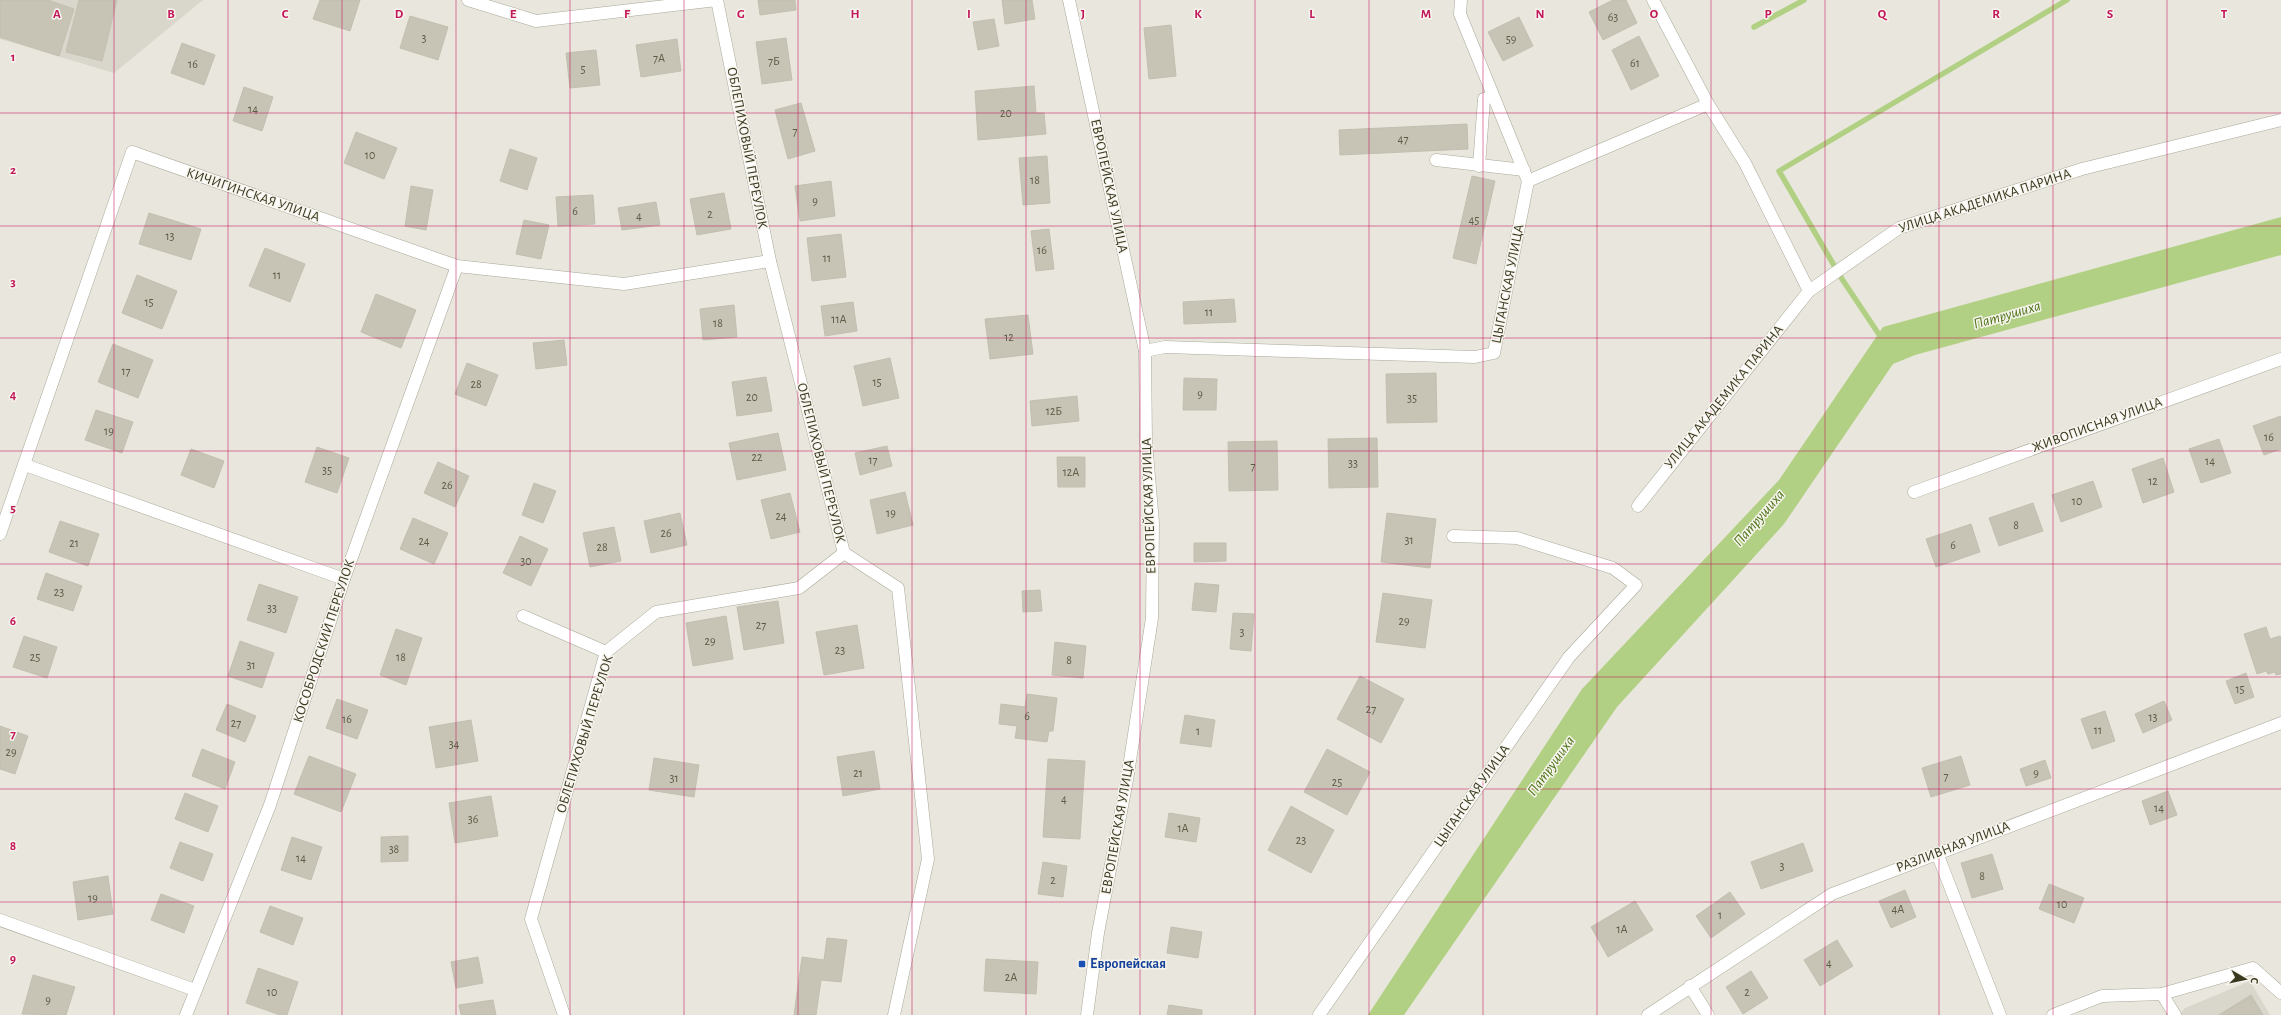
<svg xmlns="http://www.w3.org/2000/svg" width="2281" height="1015" viewBox="0 0 2281 1015" font-family="'Alegreya Sans',sans-serif">
	<style>
		.built { fill: #d9d6cb }
		.water { fill: #b2d083 }
		.lines { fill: none; stroke-linecap: round; stroke-linejoin: round }
		.stream { stroke: #b2d083; stroke-width: 5.5 }
		.building { fill: #c7c3b5; stroke: #c3bfb0 }
		.minor-casing { stroke: #a9a899; stroke-width: 13 }
		.minor { stroke: #fff; stroke-width: 12 }
		.grid { fill: none; stroke: #c2185b; stroke-width: 1; stroke-opacity: 0.55 }
		.transit-dot { fill: #1a4fb4; stroke: #f6f4ed; stroke-width: 1.5 }
		.labels { text-anchor: middle; dominant-baseline: central; stroke-width: 3; stroke-linejoin: round; paint-order: stroke }
		.number-label { font-size: 12px; fill: #5c5b44 }
		.street-label { font-size: 14px; fill: #38381f; stroke: #f6f4ed }
		.transit-label { font-size: 14px; font-weight: bold; fill: #164399; stroke: #f6f4ed; text-anchor: start }
		.water-label { font-size: 15px; font-style: italic; fill: #4f7419; stroke: #f6f4ed }
		.grid-label { font-size: 13px; text-anchor: middle; font-weight: bold; fill: #c2185b; stroke: #f6f4ed; stroke-width: 3; stroke-linejoin: round; paint-order: stroke }
	</style>
	<rect width="100%" height="100%" fill="#e9e7dd"/>
	<!-- built -->
	<g class="built">
		<path d="M 0,0 L 203,0 L 114,73 L 0,39 Z"/>
		<path d="M 2250,981 L 2270,1015 L 2179,1015 L 2185,1008 Z"/>
	</g>
	<!-- water -->
	<path class="water" d="M 2281,217 L 2281,255 L 1915,355 L 1893,364 L 1784,524 L 1617,707 L 1404,1015 L 1368,1015 L 1582,689 L 1779,480 L 1883,327 Z"/>
	<g class="lines">
		<!-- stream -->
		<g class="stream">
			<path d="M 1754,27 L 1804,0"/>
			<path d="M 1882,339 L 1842,279 L 1779,171 L 2067,0"/>
		</g>
	</g>
	<!-- building -->
	<g class="building">
		<path d="M 0,0 L 48,0 L 74,9 L 59,56 L 0,37 Z"/>
		<path d="M 79,0 L 117,0 L 102,61 L 66,52 Z"/>
		<path d="M 320,0 L 360,0 L 350,31 L 313,19 Z"/>
		<path d="M 758,0 L 795,0 L 796,10 L 760,15 Z"/>
		<path d="M 1002,0 L 1032,0 L 1035,19 L 1005,24 Z"/>
		<path d="M 1613,0 L 1626,0 L 1637,23 L 1603,40 L 1589,12 Z"/>
		<path d="M 410,16 L 448,27 L 438,60 L 400,48 Z"/>
		<path d="M 1519,17 L 1533,46 L 1503,61 L 1488,32 Z"/>
		<path d="M 994,19 L 999,46 L 978,50 L 973,22 Z"/>
		<path d="M 1171,25 L 1176,76 L 1149,79 L 1144,28 Z"/>
		<path d="M 1639,36 L 1659,76 L 1631,90 L 1612,50 Z"/>
		<path d="M 786,38 L 792,80 L 762,84 L 756,42 Z"/>
		<path d="M 677,39 L 681,71 L 641,77 L 636,45 Z"/>
		<path d="M 182,43 L 215,55 L 204,85 L 171,73 Z"/>
		<path d="M 596,50 L 600,85 L 570,88 L 566,53 Z"/>
		<path d="M 1034,86 L 1036,113 L 1044,113 L 1046,134 L 978,140 L 975,91 Z"/>
		<path d="M 244,87 L 273,97 L 262,131 L 233,121 Z"/>
		<path d="M 801,103 L 815,151 L 788,159 L 775,110 Z"/>
		<path d="M 1467,124 L 1468,149 L 1340,155 L 1339,130 Z"/>
		<path d="M 356,132 L 397,148 L 384,179 L 344,163 Z"/>
		<path d="M 510,149 L 537,158 L 527,190 L 500,181 Z"/>
		<path d="M 1047,156 L 1050,203 L 1023,205 L 1019,158 Z"/>
		<path d="M 1472,176 L 1495,181 L 1476,264 L 1453,258 Z"/>
		<path d="M 831,181 L 835,216 L 800,221 L 795,186 Z"/>
		<path d="M 411,186 L 433,190 L 426,230 L 405,226 Z"/>
		<path d="M 724,193 L 731,229 L 697,235 L 690,199 Z"/>
		<path d="M 593,195 L 595,224 L 558,226 L 556,197 Z"/>
		<path d="M 656,202 L 660,225 L 622,230 L 618,208 Z"/>
		<path d="M 149,213 L 201,229 L 191,260 L 139,244 Z"/>
		<path d="M 524,220 L 549,225 L 541,259 L 516,254 Z"/>
		<path d="M 1049,229 L 1054,269 L 1036,271 L 1031,231 Z"/>
		<path d="M 841,234 L 846,277 L 812,281 L 807,238 Z"/>
		<path d="M 265,248 L 305,264 L 290,302 L 249,286 Z"/>
		<path d="M 137,275 L 177,291 L 162,329 L 122,313 Z"/>
		<path d="M 376,294 L 416,310 L 401,348 L 361,332 Z"/>
		<path d="M 1234,299 L 1236,322 L 1184,324 L 1183,302 Z"/>
		<path d="M 853,302 L 857,331 L 825,336 L 821,306 Z"/>
		<path d="M 734,305 L 737,337 L 703,340 L 700,309 Z"/>
		<path d="M 1028,315 L 1033,354 L 990,359 L 985,319 Z"/>
		<path d="M 564,340 L 567,365 L 536,369 L 533,343 Z"/>
		<path d="M 113,344 L 153,360 L 138,398 L 98,382 Z"/>
		<path d="M 890,358 L 899,398 L 863,406 L 854,366 Z"/>
		<path d="M 467,363 L 498,375 L 486,406 L 455,394 Z"/>
		<path d="M 1436,373 L 1437,422 L 1387,423 L 1386,374 Z"/>
		<path d="M 766,377 L 772,411 L 737,416 L 732,382 Z"/>
		<path d="M 1184,378 L 1217,379 L 1216,410 L 1183,410 Z"/>
		<path d="M 1077,396 L 1079,421 L 1032,426 L 1030,401 Z"/>
		<path d="M 96,410 L 133,422 L 122,453 L 85,440 Z"/>
		<path d="M 2281,416 L 2281,449 L 2264,455 L 2253,426 Z"/>
		<path d="M 778,433 L 786,470 L 737,480 L 729,443 Z"/>
		<path d="M 1377,438 L 1378,487 L 1329,488 L 1328,439 Z"/>
		<path d="M 2219,439 L 2231,473 L 2201,483 L 2189,449 Z"/>
		<path d="M 1277,441 L 1278,490 L 1229,491 L 1228,442 Z"/>
		<path d="M 887,446 L 892,466 L 860,475 L 855,453 Z"/>
		<path d="M 317,447 L 349,458 L 337,493 L 305,482 Z"/>
		<path d="M 191,449 L 224,461 L 214,488 L 181,475 Z"/>
		<path d="M 1057,457 L 1085,457 L 1085,487 L 1058,487 Z"/>
		<path d="M 2163,458 L 2174,492 L 2143,503 L 2132,469 Z"/>
		<path d="M 438,462 L 469,476 L 455,507 L 424,493 Z"/>
		<path d="M 2093,481 L 2102,507 L 2061,522 L 2052,495 Z"/>
		<path d="M 534,483 L 556,491 L 543,523 L 522,515 Z"/>
		<path d="M 905,492 L 913,525 L 877,534 L 870,500 Z"/>
		<path d="M 790,493 L 800,532 L 771,539 L 761,500 Z"/>
		<path d="M 2033,503 L 2043,531 L 1999,546 L 1989,518 Z"/>
		<path d="M 680,513 L 687,545 L 651,553 L 644,521 Z"/>
		<path d="M 1387,513 L 1436,519 L 1430,568 L 1381,562 Z"/>
		<path d="M 413,518 L 448,533 L 434,564 L 400,549 Z"/>
		<path d="M 60,521 L 99,534 L 88,566 L 49,552 Z"/>
		<path d="M 1971,524 L 1980,552 L 1936,567 L 1926,539 Z"/>
		<path d="M 614,527 L 621,561 L 590,567 L 583,533 Z"/>
		<path d="M 520,536 L 548,549 L 531,586 L 503,573 Z"/>
		<path d="M 1194,543 L 1226,543 L 1226,561 L 1194,562 Z"/>
		<path d="M 46,573 L 82,586 L 73,611 L 37,599 Z"/>
		<path d="M 1195,583 L 1219,585 L 1216,612 L 1192,610 Z"/>
		<path d="M 259,584 L 298,597 L 286,633 L 247,620 Z"/>
		<path d="M 1040,590 L 1042,611 L 1023,612 L 1022,591 Z"/>
		<path d="M 1383,593 L 1432,600 L 1425,648 L 1376,642 Z"/>
		<path d="M 778,601 L 784,643 L 744,650 L 737,607 Z"/>
		<path d="M 1233,613 L 1254,614 L 1251,651 L 1230,649 Z"/>
		<path d="M 726,616 L 733,659 L 693,666 L 686,623 Z"/>
		<path d="M 857,625 L 864,668 L 824,675 L 816,632 Z"/>
		<path d="M 2266,627 L 2270,639 L 2280,636 L 2281,639 L 2281,674 L 2276,675 L 2275,672 L 2268,674 L 2266,671 L 2257,674 L 2244,634 Z"/>
		<path d="M 396,629 L 422,638 L 406,685 L 380,675 Z"/>
		<path d="M 24,636 L 57,647 L 47,678 L 13,667 Z"/>
		<path d="M 240,641 L 274,653 L 262,688 L 228,676 Z"/>
		<path d="M 1055,642 L 1086,646 L 1083,678 L 1052,675 Z"/>
		<path d="M 2246,673 L 2254,697 L 2235,704 L 2226,681 Z"/>
		<path d="M 1360,676 L 1404,699 L 1381,743 L 1337,719 Z"/>
		<path d="M 1027,694 L 1057,698 L 1053,731 L 1049,731 L 1047,742 L 1015,738 L 1017,726 L 999,724 L 1001,704 L 1025,707 Z"/>
		<path d="M 337,699 L 368,710 L 357,739 L 326,728 Z"/>
		<path d="M 2164,701 L 2172,720 L 2143,733 L 2135,714 Z"/>
		<path d="M 227,704 L 256,716 L 245,742 L 216,730 Z"/>
		<path d="M 2105,711 L 2115,741 L 2092,749 L 2081,719 Z"/>
		<path d="M 1185,715 L 1215,720 L 1211,747 L 1180,743 Z"/>
		<path d="M 471,720 L 478,761 L 436,768 L 429,727 Z"/>
		<path d="M 0,726 L 28,736 L 15,774 L 0,769 Z"/>
		<path d="M 202,749 L 235,762 L 225,789 L 192,776 Z"/>
		<path d="M 1327,749 L 1370,772 L 1347,815 L 1304,792 Z"/>
		<path d="M 874,751 L 880,789 L 843,796 L 837,757 Z"/>
		<path d="M 309,756 L 356,774 L 341,812 L 294,794 Z"/>
		<path d="M 1961,756 L 1970,785 L 1931,797 L 1922,768 Z"/>
		<path d="M 654,758 L 699,765 L 694,797 L 649,790 Z"/>
		<path d="M 1048,759 L 1085,761 L 1080,839 L 1043,837 Z"/>
		<path d="M 2045,760 L 2051,778 L 2026,786 L 2020,769 Z"/>
		<path d="M 2168,791 L 2177,815 L 2150,825 L 2142,801 Z"/>
		<path d="M 185,793 L 218,806 L 208,832 L 175,819 Z"/>
		<path d="M 491,796 L 498,836 L 455,843 L 449,803 Z"/>
		<path d="M 1291,806 L 1334,830 L 1311,873 L 1268,850 Z"/>
		<path d="M 1169,813 L 1200,818 L 1196,842 L 1165,837 Z"/>
		<path d="M 408,836 L 408,861 L 381,862 L 381,837 Z"/>
		<path d="M 292,837 L 322,847 L 311,880 L 281,870 Z"/>
		<path d="M 180,842 L 213,854 L 203,881 L 170,868 Z"/>
		<path d="M 1803,843 L 1813,871 L 1761,889 L 1751,862 Z"/>
		<path d="M 1992,854 L 2003,889 L 1972,898 L 1961,863 Z"/>
		<path d="M 1043,862 L 1067,866 L 1063,897 L 1038,894 Z"/>
		<path d="M 108,876 L 113,914 L 78,920 L 73,882 Z"/>
		<path d="M 2049,884 L 2084,898 L 2074,923 L 2039,909 Z"/>
		<path d="M 1905,890 L 1916,917 L 1891,928 L 1879,901 Z"/>
		<path d="M 1730,892 L 1745,914 L 1711,938 L 1696,916 Z"/>
		<path d="M 161,894 L 194,906 L 184,933 L 151,920 Z"/>
		<path d="M 1635,901 L 1653,930 L 1608,957 L 1591,927 Z"/>
		<path d="M 270,906 L 303,918 L 293,945 L 260,932 Z"/>
		<path d="M 1171,927 L 1202,932 L 1198,958 L 1167,953 Z"/>
		<path d="M 827,938 L 847,940 L 841,982 L 821,980 L 816,1015 L 794,1015 L 802,957 L 824,960 Z"/>
		<path d="M 1837,940 L 1853,966 L 1820,986 L 1804,960 Z"/>
		<path d="M 478,957 L 483,983 L 456,988 L 451,962 Z"/>
		<path d="M 986,959 L 1038,962 L 1036,994 L 984,991 Z"/>
		<path d="M 258,968 L 298,982 L 287,1015 L 280,1015 L 246,1003 Z"/>
		<path d="M 1751,971 L 1768,998 L 1743,1014 L 1726,987 Z"/>
		<path d="M 33,975 L 75,987 L 66,1015 L 22,1014 Z"/>
		<path d="M 2251,995 L 2263,1015 L 2219,1015 Z"/>
		<path d="M 493,1000 L 496,1015 L 461,1015 L 459,1005 Z"/>
		<path d="M 1169,1005 L 1202,1010 L 1202,1015 L 1167,1015 Z"/>
	</g>
	<g class="lines">
		<defs>
			<g id="minor">
				<path d="M 468,0 L 536,21 L 717,0 L 770,261 L 844,553 L 799,588 L 656,612 L 606,652 L 531,919 L 564,1015"/>
				<path d="M 1069,0 L 1145,351 L 1146,442 L 1153,523 L 1152,618 L 1127,780 L 1098,933 L 1087,1015"/>
				<path d="M 1461,0 L 1460,14 L 1528,181"/>
				<path d="M 1708,104 L 1745,163 L 1809,291"/>
				<path d="M 1436,160 L 1524,170"/>
				<path d="M 1479,166 L 1484,99 L 1493,96"/>
				<path d="M 1145,351 L 1165,347 L 1475,357 L 1494,353 L 1528,181 L 1708,104 L 1653,0"/>
				<path d="M 25,465 L 344,579"/>
				<path d="M 1914,492 L 2281,359"/>
				<path d="M 1638,506 L 1809,291 L 1899,228 L 2082,169 L 2281,120"/>
				<path d="M 0,534 L 132,152 L 457,266 L 624,284 L 770,261"/>
				<path d="M 844,553 L 898,588 L 928,859 L 894,1015"/>
				<path d="M 523,616 L 606,652"/>
				<path d="M 1937,853 L 2000,1015"/>
				<path d="M 0,920 L 195,990"/>
				<path d="M 1690,986 L 1708,1015"/>
				<path d="M 2162,994 L 2175,1015"/>
				<path d="M 186,1015 L 270,805 L 344,579 L 457,266"/>
				<path d="M 1319,1015 L 1569,657 L 1636,585 L 1613,568 L 1517,538 L 1453,536"/>
				<path d="M 1648,1015 L 1832,894 L 2281,723"/>
				<path d="M 2053,1015 L 2102,996 L 2162,994 L 2253,968 L 2281,993"/>
			</g>
		</defs>
		<!-- minor casing -->
		<use href="#minor" class="minor-casing"/>
		<!-- minor -->
		<use href="#minor" class="minor"/>
	</g>
	<!-- grid -->
	<path class="grid" d="M 114,0 L 114,1015M 228,0 L 228,1015M 342,0 L 342,1015M 456,0 L 456,1015M 570,0 L 570,1015M 684,0 L 684,1015M 798,0 L 798,1015M 912,0 L 912,1015M 1026,0 L 1026,1015M 1140,0 L 1140,1015M 1255,0 L 1255,1015M 1369,0 L 1369,1015M 1483,0 L 1483,1015M 1597,0 L 1597,1015M 1711,0 L 1711,1015M 1825,0 L 1825,1015M 1939,0 L 1939,1015M 2053,0 L 2053,1015M 2167,0 L 2167,1015M 0,113 L 2281,113M 0,226 L 2281,226M 0,338 L 2281,338M 0,451 L 2281,451M 0,564 L 2281,564M 0,677 L 2281,677M 0,789 L 2281,789M 0,902 L 2281,902"/>
	<!-- markers -->
	<rect class="transit-dot" x="1078" y="960" width="8" height="8" rx="2"/>
	<g class="labels">
		<!-- number labels -->
		<g class="number-label">
			<text x="1613" y="17">63</text>
			<text x="424" y="38">3</text>
			<text x="1511" y="39">59</text>
			<text x="659" y="58">7А</text>
			<text x="774" y="61">7Б</text>
			<text x="1635" y="63">61</text>
			<text x="193" y="64">16</text>
			<text x="583" y="69">5</text>
			<text x="253" y="109">14</text>
			<text x="1006" y="113">20</text>
			<text x="795" y="131">7</text>
			<text x="1403" y="139">47</text>
			<text x="370" y="155">10</text>
			<text x="1035" y="180">18</text>
			<text x="815" y="201">9</text>
			<text x="575" y="211">6</text>
			<text x="710" y="214">2</text>
			<text x="639" y="216">4</text>
			<text x="1474" y="220">45</text>
			<text x="170" y="236">13</text>
			<text x="1042" y="250">16</text>
			<text x="827" y="258">11</text>
			<text x="277" y="275">11</text>
			<text x="149" y="302">15</text>
			<text x="1209" y="312">11</text>
			<text x="839" y="319">11А</text>
			<text x="718" y="323">18</text>
			<text x="1009" y="337">12</text>
			<text x="126" y="371">17</text>
			<text x="877" y="382">15</text>
			<text x="476" y="384">28</text>
			<text x="1200" y="394">9</text>
			<text x="752" y="397">20</text>
			<text x="1412" y="398">35</text>
			<text x="1054" y="411">12Б</text>
			<text x="109" y="431">19</text>
			<text x="2269" y="437">16</text>
			<text x="757" y="457">22</text>
			<text x="873" y="460">17</text>
			<text x="2210" y="461">14</text>
			<text x="1353" y="463">33</text>
			<text x="1253" y="466">7</text>
			<text x="327" y="470">35</text>
			<text x="1071" y="472">12А</text>
			<text x="2153" y="481">12</text>
			<text x="447" y="485">26</text>
			<text x="2077" y="501">10</text>
			<text x="891" y="513">19</text>
			<text x="781" y="516">24</text>
			<text x="2016" y="525">8</text>
			<text x="666" y="533">26</text>
			<text x="1409" y="540">31</text>
			<text x="424" y="541">24</text>
			<text x="74" y="543">21</text>
			<text x="1953" y="545">6</text>
			<text x="602" y="547">28</text>
			<text x="526" y="561">30</text>
			<text x="59" y="592">23</text>
			<text x="272" y="608">33</text>
			<text x="1404" y="621">29</text>
			<text x="761" y="625">27</text>
			<text x="1242" y="632">3</text>
			<text x="710" y="641">29</text>
			<text x="840" y="650">23</text>
			<text x="35" y="657">25</text>
			<text x="401" y="657">18</text>
			<text x="1069" y="660">8</text>
			<text x="251" y="665">31</text>
			<text x="2240" y="689">15</text>
			<text x="1371" y="709">27</text>
			<text x="1027" y="716">6</text>
			<text x="2153" y="717">13</text>
			<text x="347" y="719">16</text>
			<text x="236" y="723">27</text>
			<text x="2098" y="730">11</text>
			<text x="1198" y="731">1</text>
			<text x="454" y="744">34</text>
			<text x="11" y="752">29</text>
			<text x="858" y="773">21</text>
			<text x="2036" y="773">9</text>
			<text x="1946" y="776">7</text>
			<text x="674" y="778">31</text>
			<text x="1337" y="782">25</text>
			<text x="1064" y="799">4</text>
			<text x="2159" y="808">14</text>
			<text x="473" y="819">36</text>
			<text x="1183" y="828">1А</text>
			<text x="1301" y="840">23</text>
			<text x="394" y="849">38</text>
			<text x="301" y="858">14</text>
			<text x="1782" y="866">3</text>
			<text x="1982" y="876">8</text>
			<text x="1053" y="880">2</text>
			<text x="93" y="898">19</text>
			<text x="2062" y="904">10</text>
			<text x="1898" y="909">4А</text>
			<text x="1720" y="915">1</text>
			<text x="1622" y="929">1А</text>
			<text x="1829" y="963">4</text>
			<text x="1011" y="977">2А</text>
			<text x="272" y="992">10</text>
			<text x="1747" y="992">2</text>
			<text x="48" y="1000">9</text>
		</g>
		<!-- street labels -->
		<g class="street-label">
			<text transform="translate(747 148) rotate(79)">ОБЛЕПИХОВЫЙ ПЕРЕУЛОК</text>
			<text transform="translate(1109 186) rotate(78)">ЕВРОПЕЙСКАЯ УЛИЦА</text>
			<text transform="translate(253 195) rotate(19)">КИЧИГИНСКАЯ УЛИЦА</text>
			<text transform="translate(1985 201) rotate(-18)">УЛИЦА АКАДЕМИКА ПАРИНА</text>
			<text transform="translate(1508 284) rotate(-79)">ЦЫГАНСКАЯ УЛИЦА</text>
			<text transform="translate(1724 397) rotate(-51)">УЛИЦА АКАДЕМИКА ПАРИНА</text>
			<text transform="translate(2097 425) rotate(-20)">ЖИВОПИСНАЯ УЛИЦА</text>
			<text transform="translate(821 463) rotate(76)">ОБЛЕПИХОВЫЙ ПЕРЕУЛОК</text>
			<text transform="translate(1149 506) rotate(-92)">ЕВРОПЕЙСКАЯ УЛИЦА</text>
			<text transform="translate(324 641) rotate(-72)">КОСОБРОДСКИЙ ПЕРЕУЛОК</text>
			<text transform="translate(585 734) rotate(-73)">ОБЛЕПИХОВЫЙ ПЕРЕУЛОК</text>
			<text transform="translate(1472 796) rotate(-55)">ЦЫГАНСКАЯ УЛИЦА</text>
			<text transform="translate(1118 827) rotate(-80)">ЕВРОПЕЙСКАЯ УЛИЦА</text>
			<text transform="translate(1953 847) rotate(-21)">РАЗЛИВНАЯ УЛИЦА</text>
		</g>
		<!-- transit labels -->
		<g class="transit-label">
			<text x="1090" y="964">Европейская</text>
		</g>
		<!-- water labels -->
		<g class="water-label">
			<text transform="translate(2007 315) rotate(-16)">Патрушиха</text>
			<text transform="translate(1759 518) rotate(-49)">Патрушиха</text>
			<text transform="translate(1551 766) rotate(-54)">Патрушиха</text>
		</g>
	</g>
	<g class="grid-label">
		<text x="57" y="18">A</text>
		<text x="171" y="18">B</text>
		<text x="285" y="18">C</text>
		<text x="399" y="18">D</text>
		<text x="513" y="18">E</text>
		<text x="627" y="18">F</text>
		<text x="741" y="18">G</text>
		<text x="855" y="18">H</text>
		<text x="969" y="18">I</text>
		<text x="1083" y="18">J</text>
		<text x="1198" y="18">K</text>
		<text x="1312" y="18">L</text>
		<text x="1426" y="18">M</text>
		<text x="1540" y="18">N</text>
		<text x="1654" y="18">O</text>
		<text x="1768" y="18">P</text>
		<text x="1882" y="18">Q</text>
		<text x="1996" y="18">R</text>
		<text x="2110" y="18">S</text>
		<text x="2224" y="18">T</text>
		<text x="13" y="61">1</text>
		<text x="13" y="174">2</text>
		<text x="13" y="286">3</text>
		<text x="13" y="399">4</text>
		<text x="13" y="512">5</text>
		<text x="13" y="625">6</text>
		<text x="13" y="738">7</text>
		<text x="13" y="850">8</text>
		<text x="13" y="963">9</text>
	</g>
	<!-- north arrow -->
	<g transform="translate(2245 979) rotate(99)" stroke="#f6f4ed" stroke-width="3" paint-order="stroke">
	<path d="M0-3L7 15L0 10L-7 15Z" fill="#38381f"/>
	<text y="-6" font-size="11" font-weight="bold" text-anchor="middle" fill="#38381f">С</text>
	</g>
</svg>
